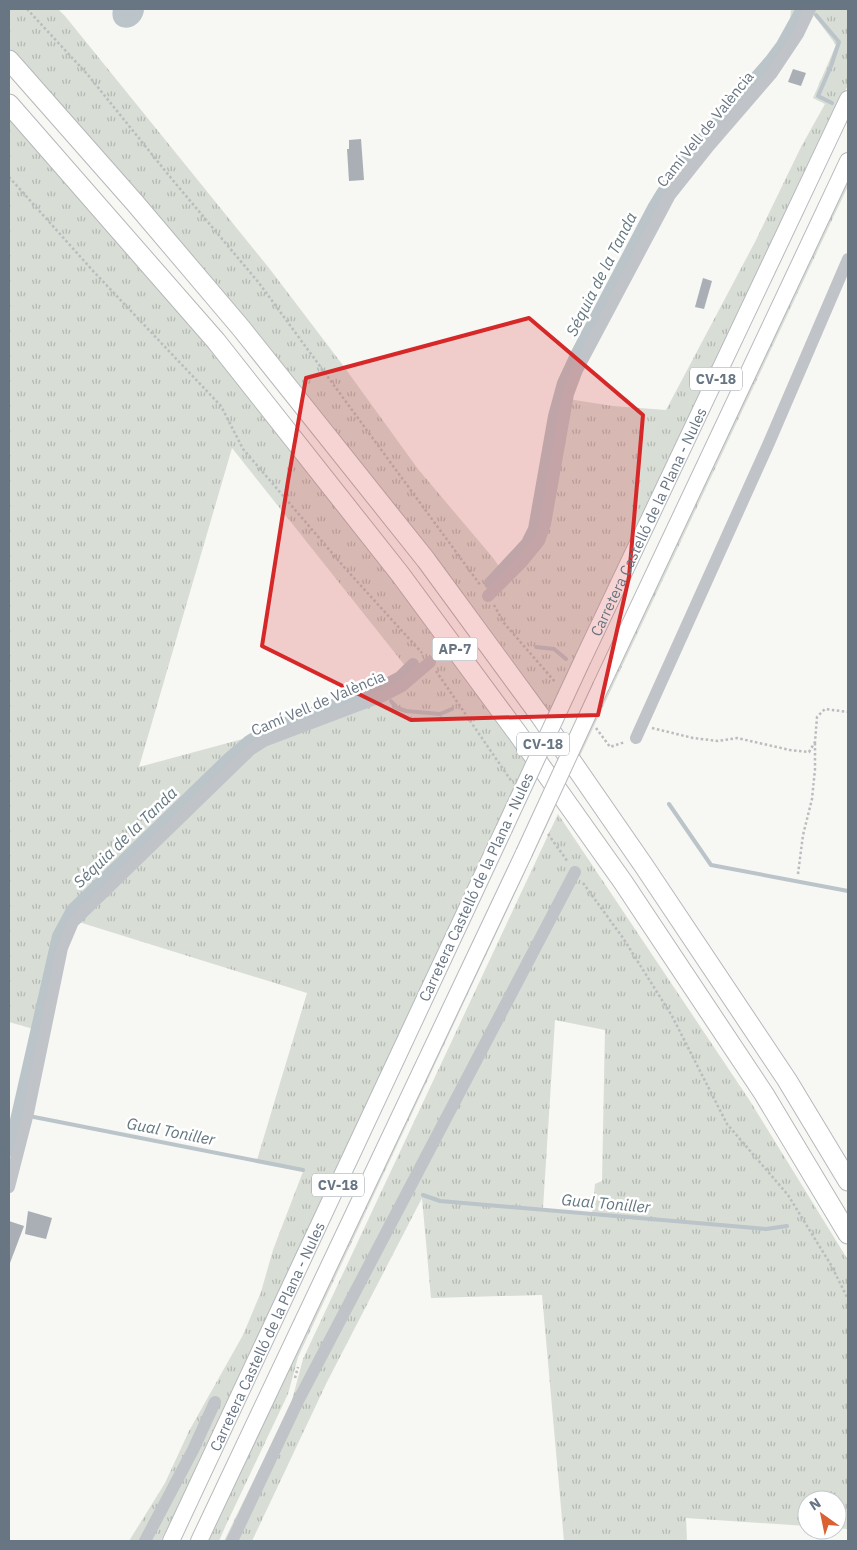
<svg xmlns="http://www.w3.org/2000/svg" width="857" height="1550" viewBox="0 0 857 1550" font-family="'IBM Plex Sans',sans-serif">
	<style>
		.grass { fill: url(#grass-tufts); fill-rule: evenodd }
		.water { fill: #bac4c9 }
		.lines { fill: none; stroke-linecap: round; stroke-linejoin: round }
		.stream { stroke: #bac4c9; stroke-width: 4 }
		.canal { stroke: #bac4c9; stroke-width: 12 }
		.building { fill: #a9afb5 }
		.major-casing { stroke: #b6b9bd; stroke-width: 18 }
		.highway-casing { stroke: #b5b8bb; stroke-width: 21 }
		.path { stroke: #babcbf; stroke-width: 2.5; stroke-dasharray: 2.5 2.5; stroke-linecap: butt }
		.minor { stroke: #c0c3c7; stroke-width: 12 }
		.major { stroke: #fff; stroke-width: 16 }
		.highway { stroke: #fff; stroke-width: 19 }
		.major-bridge-casing { stroke: #b6b9bd; stroke-width: 18; stroke-linecap: butt }
		.major-bridge { stroke: #fff; stroke-width: 16 }
		.marked { fill: #d62828; fill-opacity: 0.2; stroke: #d62828; stroke-width: 4; stroke-linejoin: round }
		.labels { text-anchor: middle; dominant-baseline: central; stroke-width: 5; stroke-linejoin: round; paint-order: stroke }
		.shield { fill: #fff; stroke: #959ea8; stroke-width: 1 }
		.shield-label { font-size: 14px; font-weight: bold; fill: #687583 }
		.street-label { font-size: 15px; fill: #687583; stroke: #fff }
		.water-label { font-size: 16px; font-style: italic; fill: #63777f; stroke: #fff }
	</style>
	<defs>
		<pattern id="grass-tufts" width="24" height="20" patternUnits="userSpaceOnUse" patternTransform="scale(1.25)"><rect width="24" height="20" fill="#d8ddd5"/><path d="M3 7l-1-3M5 7V3M7 7l1-3M15 17l-1-3M17 17v-4M19 17l1-3" fill="none" stroke="#b3b8b2"/></pattern>
	</defs>
	<rect width="100%" height="100%" fill="#f7f7f4"/>
	<!-- grass -->
	<g class="grass">
		<path d="M 9,9 L 58,9 L 65,16 L 269,268 L 345,368 L 418,469 L 494,559 L 506,577 L 539,542 L 568,399 L 613,406 L 666,410 L 756,240 L 801,147 L 825,104 L 813,98 L 836,45 L 810,10 L 798,34 L 790,22 L 791,9 L 848,9 L 848,85 L 549,717 L 63,109 L 9,50 Z"/>
		<path d="M 9,115 L 183,315 L 321,485 L 528,760 L 201,1460 L 161,1541 L 129,1541 L 165,1483 L 189,1431 L 243,1335 L 261,1292 L 273,1250 L 304,1169 L 257,1160 L 307,993 L 82,923 L 73,922 L 44,1032 L 9,1022 ZM 232,448 L 414,677 L 263,741 L 250,737 L 139,767 Z"/>
		<path d="M 848,178 L 848,186 L 579,758 L 576,755 Z"/>
		<path d="M 551,806 L 554,810 L 298,1357 L 288,1394 L 226,1525 L 219,1541 L 206,1541 Z"/>
		<path d="M 558,814 L 750,1101 L 848,1260 L 848,1529 L 837,1528 L 837,1500 L 807,1500 L 807,1526 L 686,1518 L 687,1541 L 564,1541 L 542,1295 L 431,1298 L 422,1198 L 327,1382 L 252,1541 L 224,1541 L 291,1404 L 303,1359 ZM 555,1020 L 605,1030 L 602,1181 L 595,1184 L 592,1215 L 541,1211 L 543,1208 Z"/>
	</g>
	<!-- water -->
	<path class="water" d="M 113,9 L 143,9 L 144,11 C 139,35 108,32 113,9 Z"/>
	<g class="lines">
		<!-- stream -->
		<g class="stream">
			<path d="M 816,15 L 839,42 L 831,66 L 818,96 L 832,103"/>
			<path d="M 536,647 L 554,649 L 566,659"/>
			<path d="M 391,701 L 397,708 L 406,711 L 440,714 L 452,709"/>
			<path d="M 669,804 L 711,865 L 848,891"/>
			<path d="M 34,1117 L 303,1170"/>
			<path d="M 423,1195 L 440,1201 L 766,1229 L 787,1226"/>
		</g>
		<!-- canal -->
		<g class="canal">
			<path d="M 490,583 L 527,543 L 534,529 L 554,416 L 563,383 L 577,353 L 653,208 C 684,154 730,108 770,61 L 782,45 L 802,9"/>
			<path d="M 9,1151 L 58,936 L 72,910 L 229,758 L 249,741 L 267,730 L 383,686 L 400,677 L 413,664"/>
		</g>
	</g>
	<!-- building -->
	<g class="building">
		<path d="M 793,69 L 806,73 L 801,86 L 788,82 Z"/>
		<path d="M 361,139 L 364,180 L 349,181 L 347,149 L 349,149 L 349,140 Z"/>
		<path d="M 703,278 L 712,281 L 704,309 L 695,307 Z"/>
		<path d="M 28,1211 L 52,1218 L 46,1239 L 25,1234 Z"/>
		<path d="M 9,1221 L 24,1226 L 10,1263 L 9,1263 Z"/>
	</g>
	<g class="lines">
		<defs>
			<g id="major">
				<path id="s1" d="M 583,659 L 848,99"/>
				<path d="M 601,686 L 848,161"/>
				<path id="s2" d="M 171,1541 L 504,829"/>
				<path d="M 199,1541 L 524,853"/>
			</g>
			<g id="highway">
				<path d="M 9,60 L 135,203 L 241,328 L 426,560 L 541,717 L 644,866 L 787,1080 L 848,1181"/>
				<path d="M 9,104 L 216,341 L 400,574 L 518,734 L 623,882 L 764,1094 L 848,1234"/>
			</g>
		</defs>
		<!-- major casing -->
		<use href="#major" class="major-casing"/>
		<!-- highway casing -->
		<use href="#highway" class="highway-casing"/>
		<!-- path -->
		<g class="path">
			<path d="M 27,9 L 88,75 L 171,178 L 259,283 L 481,586"/>
			<path d="M 9,177 L 94,272 L 221,406 L 243,449 L 344,567 L 422,653"/>
			<path d="M 494,605 L 504,623 L 556,683"/>
			<path d="M 436,671 L 512,782"/>
			<path d="M 596,728 L 610,747 L 625,742"/>
			<path d="M 652,728 L 693,738 L 718,741 L 737,738 L 790,750 L 809,752 L 815,742 L 817,717 L 825,709 L 848,712"/>
			<path d="M 548,834 L 568,862"/>
			<path d="M 798,874 L 803,835 L 812,799 L 815,769 L 815,742"/>
			<path d="M 583,883 L 623,938 L 672,1016 L 727,1124 L 788,1195 L 831,1265 L 848,1299"/>
			<path d="M 295,1378 L 298,1367"/>
		</g>
		<!-- minor -->
		<g class="minor">
			<path d="M 488,596 L 522,562 L 539,541 L 545,524 L 568,394 L 577,370 L 670,195 L 709,146 L 772,73 L 798,34 L 810,9"/>
			<path d="M 636,738 L 768,445 L 848,259"/>
			<path d="M 9,1187 L 28,1113 L 62,948 L 73,922 L 250,750 L 264,741 L 383,696 L 402,686 L 430,662"/>
			<path d="M 145,1541 L 193,1450 L 215,1402"/>
			<path d="M 232,1541 L 298,1401 L 575,872"/>
		</g>
		<!-- major -->
		<use href="#major" class="major"/>
		<!-- highway -->
		<use href="#highway" class="highway"/>
		<defs>
			<g id="major-bridge">
				<path d="M 504,829 L 583,659"/>
				<path d="M 524,853 L 601,686"/>
			</g>
		</defs>
		<!-- major-bridge casing -->
		<use href="#major-bridge" class="major-bridge-casing"/>
		<!-- major-bridge -->
		<use href="#major-bridge" class="major-bridge"/>
	</g>
	<!-- marked area -->
	<path class="marked" d="M 529,318 L 643,415 L 629,577 L 598,715 L 411,720 L 262,646 L 288,481 L 306,378 Z"/>
	<g class="labels">
		<!-- shield labels -->
		<g class="shield">
			<rect x="690" y="367.5" width="52" height="23" rx="4"/>
			<rect x="432.5" y="637.5" width="45" height="23" rx="4"/>
			<rect x="517" y="732.5" width="52" height="23" rx="4"/>
			<rect x="312" y="1173.5" width="52" height="23" rx="4"/>
		</g>
		<g class="shield-label">
			<text x="716" y="379">CV-18</text>
			<text x="455" y="649">AP-7</text>
			<text x="543" y="744">CV-18</text>
			<text x="338" y="1185">CV-18</text>
		</g>
		<!-- street labels -->
		<g class="street-label">
			<text transform="translate(705 129) rotate(-51)">Camí Vell de València</text>
			<text stroke="none"><textPath href="#s1" startOffset="152">Carretera Castelló de la Plana - Nules</textPath></text>
			<text transform="translate(318 703) rotate(-23)">Camí Vell de València</text>
			<text transform="translate(476 887) rotate(-65)">Carretera Castelló de la Plana - Nules</text>
			<text stroke="none"><textPath href="#s2" startOffset="226">Carretera Castelló de la Plana - Nules</textPath></text>
		</g>
		<!-- water labels -->
		<g class="water-label">
			<text transform="translate(601 274) rotate(-63)">Séquia de la Tanda</text>
			<text transform="translate(125 837) rotate(-44)">Séquia de la Tanda</text>
			<text transform="translate(171 1131) rotate(11)">Gual Toniller</text>
			<text transform="translate(606 1203) rotate(5)">Gual Toniller</text>
		</g>
	</g>
	<!-- border -->
	<rect width="857" height="1550" fill="none" stroke="#687583" stroke-width="20"/>
	<!-- north arrow -->
	<g transform="translate(822 1515) rotate(327)"><circle r="24" fill="#ffffff" stroke="#c3c8cd"/>
	<path d="M0-4L9 19L0 12L-9 19Z" fill="#d96132"/>
	<text y="-8" font-size="14" font-weight="bold" text-anchor="middle" fill="#687583">N</text>
	</g>
</svg>
